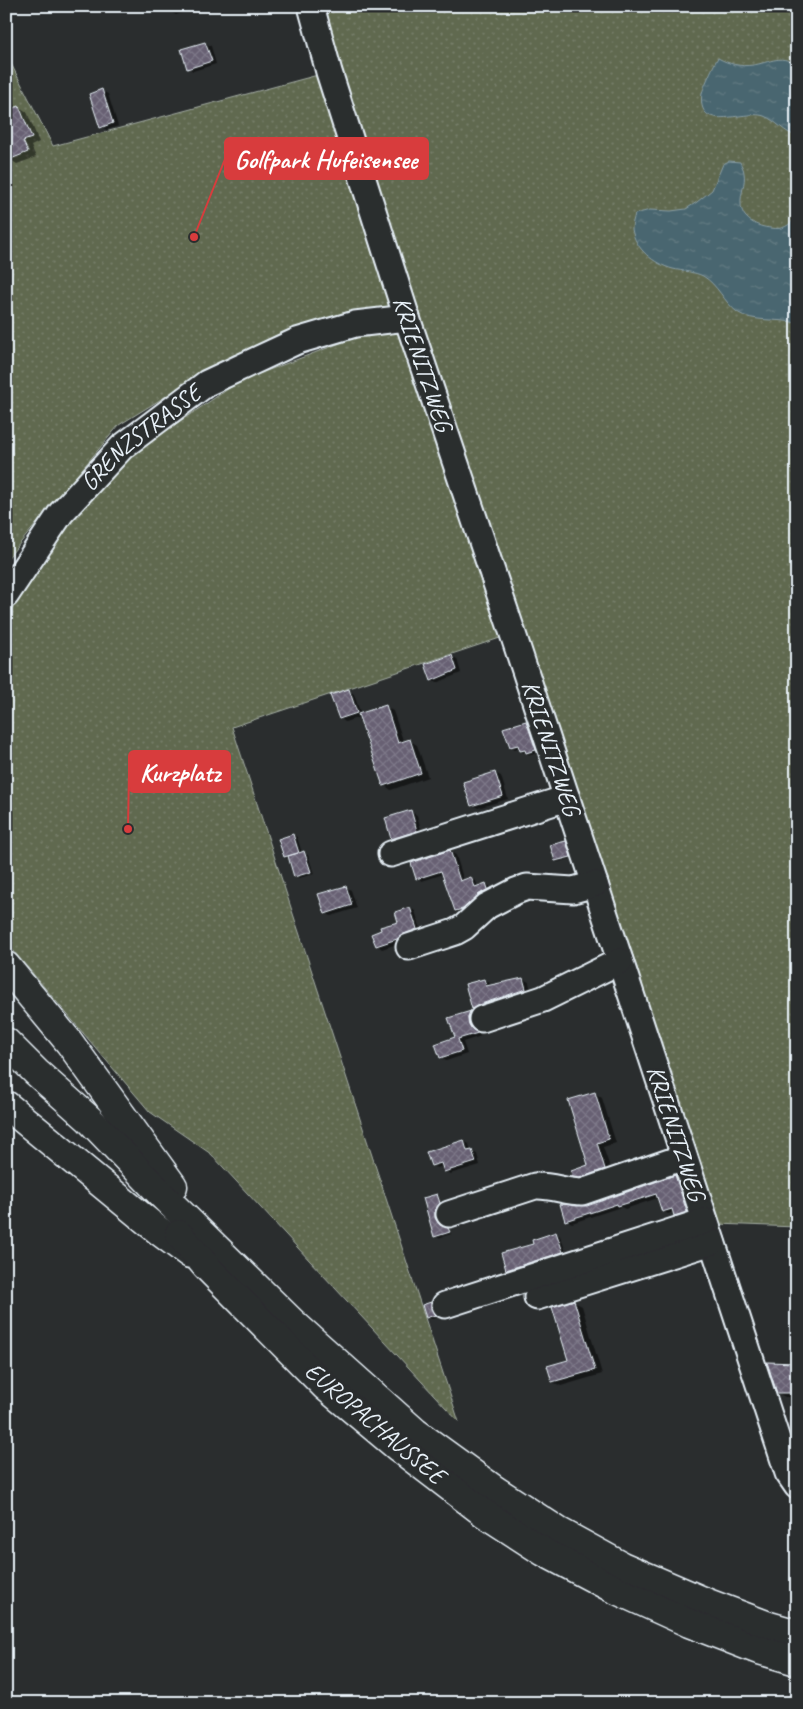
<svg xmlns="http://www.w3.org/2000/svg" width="803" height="1709" viewBox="0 0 803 1709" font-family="Caveat,sans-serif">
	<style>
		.grass { fill: url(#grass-dots); stroke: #a4ada4 }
		.water { fill: url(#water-ripples); stroke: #899ea6 }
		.shadow { fill: #0007 }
		.building { fill: url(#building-cross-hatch); stroke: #e8f1f8 }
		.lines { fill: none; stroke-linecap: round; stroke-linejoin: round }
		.minor-casing { stroke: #e8f1f8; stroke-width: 29 }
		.major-casing { stroke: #e8f1f8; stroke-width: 31 }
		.minor { stroke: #2a2d2e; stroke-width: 25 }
		.major { stroke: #2a2d2e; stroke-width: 28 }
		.labels { text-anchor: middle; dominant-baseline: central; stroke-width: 5; stroke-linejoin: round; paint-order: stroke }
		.street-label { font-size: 25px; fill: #e8f1f8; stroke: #2a2d2e }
		.leader { fill: none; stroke: #d83c3d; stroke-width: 2 }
		.callout-dot { fill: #d83c3d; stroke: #2a2d2e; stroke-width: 2 }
		.callout { fill: #d83c3d; stroke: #d83c3d; stroke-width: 2 }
		.callout-label { font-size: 26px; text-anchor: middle; font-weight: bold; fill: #fff }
	</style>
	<defs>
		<pattern id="grass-dots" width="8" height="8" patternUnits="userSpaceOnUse" patternTransform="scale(1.25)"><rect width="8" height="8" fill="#606950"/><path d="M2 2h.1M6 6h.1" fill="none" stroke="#777f6a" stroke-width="1.8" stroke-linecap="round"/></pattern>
		<pattern id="water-ripples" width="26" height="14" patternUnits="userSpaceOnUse" patternTransform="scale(1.25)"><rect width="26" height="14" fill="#4a666f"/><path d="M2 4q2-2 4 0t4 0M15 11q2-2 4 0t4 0" fill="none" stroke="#647c84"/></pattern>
		<pattern id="building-cross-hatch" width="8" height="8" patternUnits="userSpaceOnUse" patternTransform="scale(1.25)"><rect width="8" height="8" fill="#676173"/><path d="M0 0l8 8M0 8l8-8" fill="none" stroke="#7d7888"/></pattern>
	</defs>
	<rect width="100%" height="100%" fill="#2a2d2e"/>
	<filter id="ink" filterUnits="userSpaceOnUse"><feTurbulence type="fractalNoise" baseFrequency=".02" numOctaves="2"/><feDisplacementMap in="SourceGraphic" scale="10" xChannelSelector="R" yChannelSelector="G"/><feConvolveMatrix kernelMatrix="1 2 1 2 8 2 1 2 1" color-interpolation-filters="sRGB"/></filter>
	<g filter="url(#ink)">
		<!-- grass -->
		<path class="grass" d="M 311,6 L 797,6 L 797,1227 L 717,1224 L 506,636 L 232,727 L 459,1422 L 211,1154 L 150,1112 L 6,942 L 6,613 L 66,524 L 134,452 L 240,381 L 404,319 L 233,355 L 119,425 L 6,560 L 6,54 L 53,146 L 329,72 Z"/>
		<!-- water -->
		<g class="water">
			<path d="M 718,58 C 729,64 740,67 753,65 C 769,63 784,52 797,67 L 797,136 C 784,133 777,121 764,116 C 743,109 696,135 702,93 C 703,89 715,61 718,58 Z"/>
			<path d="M 729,161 L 740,162 C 741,165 744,169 744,173 C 746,183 740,194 741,204 C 741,219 757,227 771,228 C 783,230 789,226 797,216 L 797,323 C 778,318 753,323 737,312 C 724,302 718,285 703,276 C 695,272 682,271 673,269 C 654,264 635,249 632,229 C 632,224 634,218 635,214 L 650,210 L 671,211 L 686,209 L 697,202 L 712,190 L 723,164 Z"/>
		</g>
		<!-- shadow -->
		<g class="shadow">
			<path d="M 168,6 L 191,6 L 192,9 L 176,15 L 171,12 Z"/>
			<path d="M 205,43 L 211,46 L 216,64 L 193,71 L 188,68 Z"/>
			<path d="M 6,83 L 16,108 L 19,107 L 27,112 L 39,142 L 31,146 L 36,157 L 17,164 L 9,159 L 6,153 Z"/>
			<path d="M 102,91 L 108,94 L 118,126 L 107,130 L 101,127 Z"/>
			<path d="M 452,656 L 457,659 L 461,673 L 436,683 L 432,680 Z"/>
			<path d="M 349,691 L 354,694 L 361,715 L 386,707 L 393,711 L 404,743 L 410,741 L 417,745 L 428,777 L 391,790 L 384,785 L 360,717 L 345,722 L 340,718 Z"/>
			<path d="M 526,722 L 531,725 L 540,752 L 531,755 L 521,751 L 520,747 L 515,749 L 511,746 Z"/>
			<path d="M 495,773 L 501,776 L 508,799 L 478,808 L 472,805 Z"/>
			<path d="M 411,812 L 417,815 L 422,833 L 397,841 L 392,838 Z"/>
			<path d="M 293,835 L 297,837 L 302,853 L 308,855 L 314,874 L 299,878 L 295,876 L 290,859 L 285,857 Z"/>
			<path d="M 566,842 L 568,844 L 573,858 L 558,862 L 556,860 Z"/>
			<path d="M 450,852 L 456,855 L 464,881 L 471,878 L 476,881 L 478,887 L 486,884 L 491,887 L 493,892 L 461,914 L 456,911 L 444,874 L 422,881 L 417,878 Z"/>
			<path d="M 345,887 L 351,890 L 357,908 L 331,916 L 326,913 Z"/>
			<path d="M 410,908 L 415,911 L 422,932 L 403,942 L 382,949 L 377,945 L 400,922 Z"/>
			<path d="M 523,979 L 529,982 L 531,992 L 479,1011 L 473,1008 L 484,980 L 490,983 L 491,986 Z"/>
			<path d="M 470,1012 L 475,1015 L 474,1028 L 478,1034 L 481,1036 L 463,1042 L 467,1054 L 446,1061 L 441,1057 L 456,1038 Z"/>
			<path d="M 595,1093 L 602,1098 L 616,1143 L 603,1147 L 612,1173 L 581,1180 L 573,1176 L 589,1166 Z"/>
			<path d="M 464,1141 L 469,1144 L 471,1151 L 477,1154 L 480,1165 L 450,1174 L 445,1171 L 444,1166 L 437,1168 L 432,1166 L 428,1152 Z"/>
			<path d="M 675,1177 L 681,1180 L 692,1215 L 681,1218 L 675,1215 L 674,1212 L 668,1214 L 663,1211 L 658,1198 L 625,1209 L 621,1207 L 572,1223 L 566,1220 L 587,1207 Z"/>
			<path d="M 436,1195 L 440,1208 L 437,1212 L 437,1220 L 441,1226 L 450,1231 L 451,1234 L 438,1238 L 436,1236 L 424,1199 Z"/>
			<path d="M 556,1233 L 560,1236 L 567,1254 L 512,1271 L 508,1269 L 535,1244 Z"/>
			<path d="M 574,1302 L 582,1306 L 602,1374 L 561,1386 L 553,1382 L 570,1361 Z"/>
			<path d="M 431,1304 L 435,1306 L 435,1312 L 438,1317 L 432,1319 L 427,1317 Z"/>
			<path d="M 797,1364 L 797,1397 L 785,1397 L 778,1393 Z"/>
		</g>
		<!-- building -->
		<g class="building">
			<path d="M 205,42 L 212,61 L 187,69 L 181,49 Z"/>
			<path d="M 102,89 L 113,123 L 100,128 L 89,94 Z"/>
			<path d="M 19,106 L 32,138 L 23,141 L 28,152 L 6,161 L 6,111 Z"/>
			<path d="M 452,655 L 457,670 L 431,681 L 425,664 Z"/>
			<path d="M 349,689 L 357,713 L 339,719 L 330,695 Z"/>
			<path d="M 386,705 L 398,743 L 410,739 L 421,773 L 383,786 L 358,714 Z"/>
			<path d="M 526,721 L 536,750 L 526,753 L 525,750 L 520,751 L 518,745 L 510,747 L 503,728 Z"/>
			<path d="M 495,772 L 503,796 L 471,806 L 463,782 Z"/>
			<path d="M 411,810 L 417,831 L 391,839 L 385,818 Z"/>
			<path d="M 293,834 L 299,853 L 304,851 L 311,872 L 294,877 L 288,856 L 298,853 L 284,857 L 278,839 Z"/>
			<path d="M 566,841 L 571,857 L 555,861 L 550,845 Z"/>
			<path d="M 450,850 L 460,881 L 471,877 L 475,887 L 486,883 L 488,889 L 478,895 L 463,909 L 455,911 L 441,871 L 416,879 L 411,863 Z"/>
			<path d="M 346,886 L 352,905 L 325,914 L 318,894 Z"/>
			<path d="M 410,907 L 417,929 L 404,934 L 397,939 L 376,946 L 371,934 L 381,930 L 380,927 L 398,922 L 395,912 Z"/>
			<path d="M 523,978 L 526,989 L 478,1005 L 472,1009 L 465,984 L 484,979 L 486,986 Z"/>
			<path d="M 471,1011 L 468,1017 L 469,1024 L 472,1029 L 478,1033 L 458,1039 L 462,1051 L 440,1058 L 435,1044 L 455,1037 L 448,1018 Z"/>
			<path d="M 595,1092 L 609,1139 L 597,1143 L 605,1169 L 580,1178 L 572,1177 L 571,1171 L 588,1165 L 568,1100 Z"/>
			<path d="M 464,1140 L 467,1151 L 472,1150 L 476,1162 L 444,1172 L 441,1163 L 431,1166 L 426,1152 Z"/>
			<path d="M 675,1175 L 687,1212 L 674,1216 L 672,1209 L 662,1212 L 656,1194 L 618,1206 L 617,1204 L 565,1221 L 560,1204 L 587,1206 Z"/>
			<path d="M 437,1194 L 440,1203 L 435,1211 L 435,1218 L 440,1225 L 448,1228 L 450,1232 L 434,1237 L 423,1198 Z"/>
			<path d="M 556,1232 L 563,1252 L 506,1270 L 501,1253 L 533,1244 L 532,1240 Z"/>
			<path d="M 574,1300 L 595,1370 L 552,1382 L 547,1366 L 568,1360 L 552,1307 Z"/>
			<path d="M 431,1302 L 431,1309 L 435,1315 L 426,1318 L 422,1305 Z"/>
			<path d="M 767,1362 L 797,1363 L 797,1393 L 777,1393 Z"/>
		</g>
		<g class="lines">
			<defs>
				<g id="minor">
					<path id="s1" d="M 311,6 L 329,72 L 407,318 L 513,634 L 788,1473 L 797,1486"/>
					<path id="s2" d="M 6,595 L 61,513 L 122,447 L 207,383 L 297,341 L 355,324 L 407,318"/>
					<path d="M 391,854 L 567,798"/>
					<path d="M 409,947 L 455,932 L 464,927 L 487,906 L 516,891 L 527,887 L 573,890 L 595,884"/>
					<path d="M 482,1019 L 543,999 L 620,961"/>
					<path d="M 449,1214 L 535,1186 C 551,1185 566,1192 582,1192 L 684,1157"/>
					<path d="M 537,1297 L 712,1242"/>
					<path d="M 445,1305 L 705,1221"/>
				</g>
				<g id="major">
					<path d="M 6,966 L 69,1042 L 173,1186"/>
					<path d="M 6,1042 L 36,1072 L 89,1119 L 163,1196 L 293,1323 L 415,1432 L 495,1490 L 558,1531 L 622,1566 L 708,1603 L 769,1626 L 797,1634"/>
					<path d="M 6,1105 L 159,1231 L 190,1254"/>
					<path d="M 179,1234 L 206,1266 L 325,1386 L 399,1448 L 484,1513 L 544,1552 L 612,1588 L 689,1623 L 756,1649 L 797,1661"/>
				</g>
			</defs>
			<!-- minor casing -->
			<use href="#minor" class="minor-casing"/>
			<!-- major casing -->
			<use href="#major" class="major-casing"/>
			<!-- minor -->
			<use href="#minor" class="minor"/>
			<!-- major -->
			<use href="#major" class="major"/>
		</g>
	</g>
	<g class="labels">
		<!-- street labels -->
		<g class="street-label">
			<text stroke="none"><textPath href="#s1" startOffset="375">KRIENITZWEG</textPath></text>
			<text stroke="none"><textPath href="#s2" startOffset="209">GRENZSTRASSE</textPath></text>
			<text transform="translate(551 748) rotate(72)">KRIENITZWEG</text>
			<text transform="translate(676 1133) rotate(72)">KRIENITZWEG</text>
			<text transform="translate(375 1423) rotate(40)">EUROPACHAUSSEE</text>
		</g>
	</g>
	<!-- callouts -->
	<path class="leader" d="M194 237L225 159M128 829L129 772"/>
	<g class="callout-dot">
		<circle cx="194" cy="237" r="5"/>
		<circle cx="128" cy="829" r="5"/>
	</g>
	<g class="callout">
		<rect x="225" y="138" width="203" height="41" rx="5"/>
		<rect x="129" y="751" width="101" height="41" rx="5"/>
	</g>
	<g class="callout-label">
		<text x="326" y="168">Golfpark Hufeisensee</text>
		<text x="180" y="781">Kurzplatz</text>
	</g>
	<!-- margin -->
	<rect width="803" height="1709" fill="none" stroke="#2a2d2e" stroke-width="25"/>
	<rect x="12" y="12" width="778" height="1684" fill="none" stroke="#e8f1f8" stroke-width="2" filter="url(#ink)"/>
</svg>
